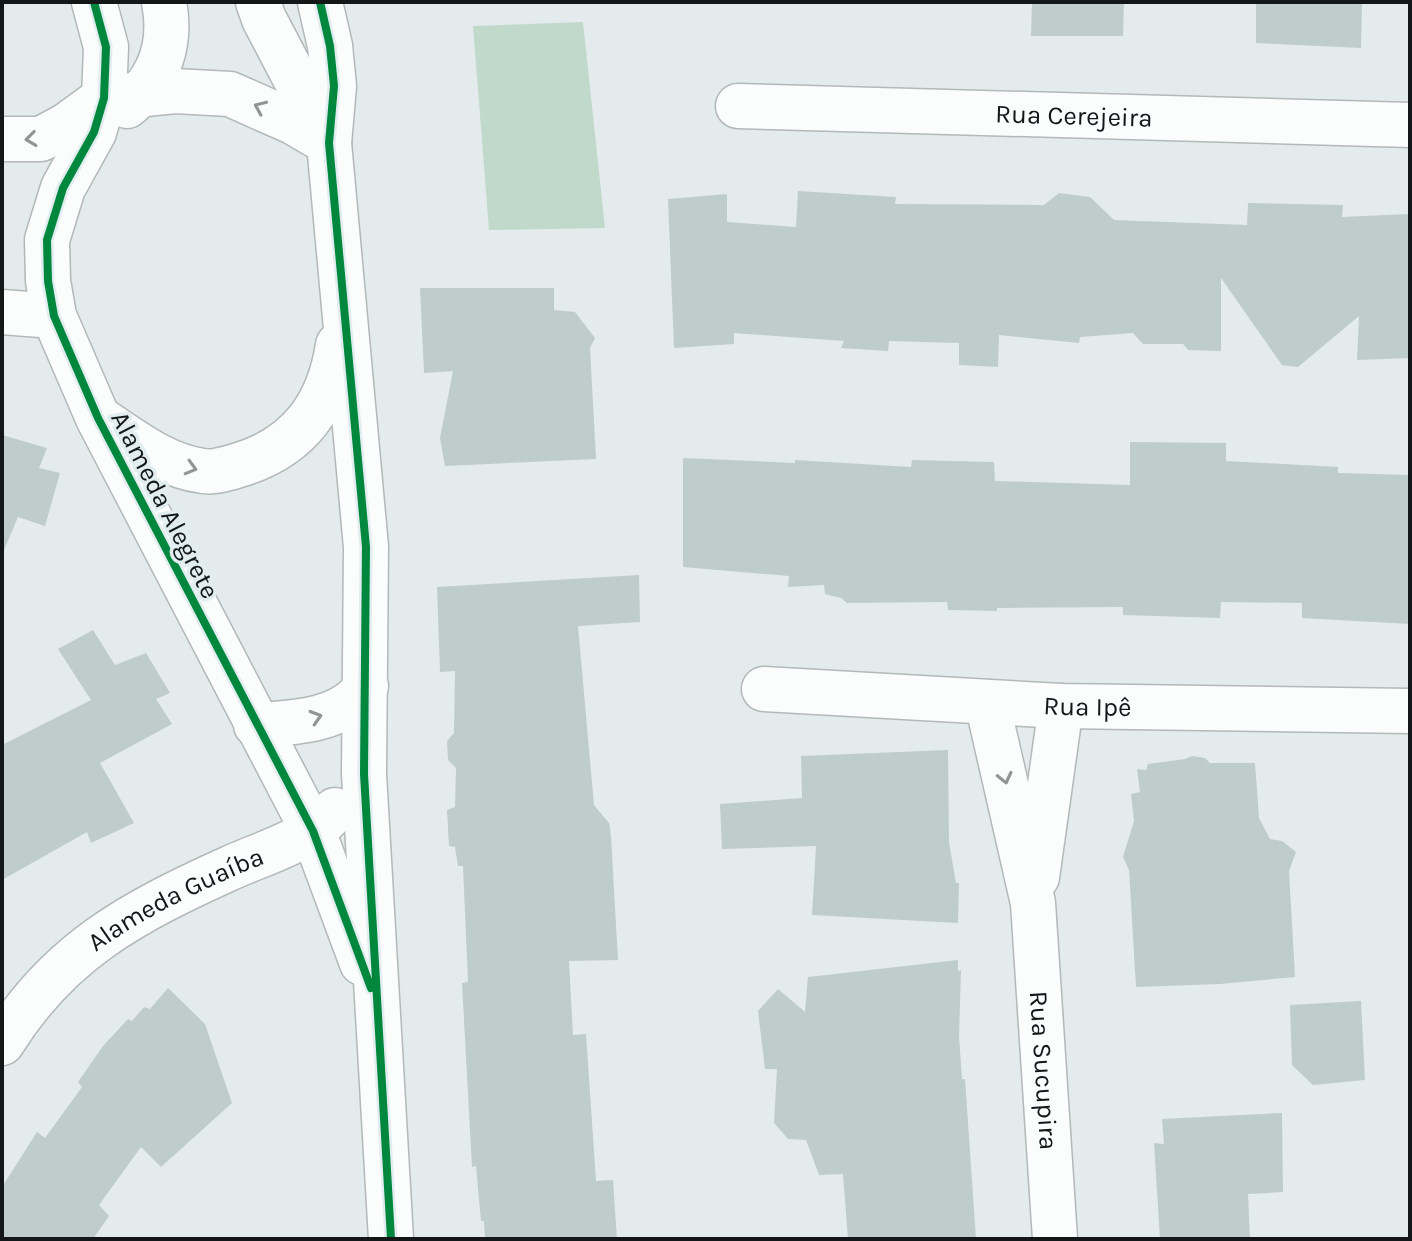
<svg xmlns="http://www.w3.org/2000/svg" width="1412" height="1241" viewBox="0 0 1412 1241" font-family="Karla,sans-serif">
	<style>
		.green { fill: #c1d9cb }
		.building { fill: #beccca }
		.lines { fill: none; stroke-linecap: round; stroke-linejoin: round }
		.minor-casing { stroke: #b3b8b9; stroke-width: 47 }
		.minor { stroke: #fbfcfc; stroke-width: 44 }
		.cycleway-casing { stroke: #e1edef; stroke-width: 13 }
		.cycleway { stroke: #00873e; stroke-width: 8 }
		.oneway { stroke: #939595 }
		.labels { text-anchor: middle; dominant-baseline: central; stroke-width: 7; stroke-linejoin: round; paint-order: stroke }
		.street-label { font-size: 26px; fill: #131718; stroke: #e1edef }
	</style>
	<rect width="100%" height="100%" fill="#e4ebec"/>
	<!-- green -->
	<path class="green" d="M 583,22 L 605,228 L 489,230 L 473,26 Z"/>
	<!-- building -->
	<g class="building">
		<path d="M 1032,2 L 1124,2 L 1123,36 L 1031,36 Z"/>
		<path d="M 1256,2 L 1362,2 L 1361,48 L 1256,43 Z"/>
		<path d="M 798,191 L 896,197 L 895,204 L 1044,205 L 1059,193 L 1090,197 L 1114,220 L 1247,225 L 1248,203 L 1343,205 L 1342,217 L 1410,214 L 1410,358 L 1357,360 L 1359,316 L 1298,367 L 1282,365 L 1221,278 L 1221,351 L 1188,350 L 1183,344 L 1143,344 L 1133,333 L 1080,337 L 1079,343 L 999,335 L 998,367 L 959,365 L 959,343 L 889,341 L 888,351 L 841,348 L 844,341 L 734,333 L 734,344 L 674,348 L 668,199 L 727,194 L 727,222 L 796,227 Z"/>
		<path d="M 420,288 L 554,288 L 554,310 L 575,312 L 595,338 L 590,348 L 596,459 L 445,466 L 440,438 L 453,371 L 424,373 Z"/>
		<path d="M 2,435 L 47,448 L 39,468 L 60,473 L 45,526 L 18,517 L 2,555 Z"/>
		<path d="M 1130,442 L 1226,443 L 1226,461 L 1338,467 L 1338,473 L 1410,475 L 1410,624 L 1302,618 L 1302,603 L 1221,602 L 1220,618 L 1123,615 L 1123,607 L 997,608 L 997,611 L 948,610 L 947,602 L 847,603 L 841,598 L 825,594 L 824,585 L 788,587 L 789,576 L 683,567 L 683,458 L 795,463 L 795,460 L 911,467 L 912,460 L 994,462 L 995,481 L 1130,485 Z"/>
		<path d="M 639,575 L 640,622 L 578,626 L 594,805 L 609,823 L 611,836 L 618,960 L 569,961 L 573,1035 L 586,1034 L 596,1181 L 613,1180 L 617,1239 L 485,1239 L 484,1221 L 481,1221 L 476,1166 L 472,1167 L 462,983 L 468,982 L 463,866 L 458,866 L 455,847 L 449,846 L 447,810 L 455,807 L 456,768 L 448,760 L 447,741 L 454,733 L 455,671 L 440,672 L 437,587 Z"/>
		<path d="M 93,630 L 115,665 L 146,653 L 170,693 L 156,699 L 172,724 L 100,763 L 134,823 L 91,843 L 87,832 L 2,880 L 2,745 L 91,700 L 58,649 Z"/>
		<path d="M 948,750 L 949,842 L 956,883 L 959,883 L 958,923 L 812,915 L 816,846 L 722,849 L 720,804 L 802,798 L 801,756 Z"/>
		<path d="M 1192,756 L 1205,758 L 1210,763 L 1255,763 L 1259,818 L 1270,839 L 1282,841 L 1296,852 L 1289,871 L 1295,977 L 1220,984 L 1136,987 L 1129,870 L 1123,857 L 1134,821 L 1131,794 L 1140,792 L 1137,769 L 1146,770 L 1148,764 L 1185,759 Z"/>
		<path d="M 958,960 L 958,971 L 961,970 L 959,1036 L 962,1079 L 965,1079 L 976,1239 L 848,1239 L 843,1174 L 819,1175 L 806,1140 L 788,1139 L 774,1123 L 777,1069 L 765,1069 L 758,1011 L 778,989 L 805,1012 L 808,977 Z"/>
		<path d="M 168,988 L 205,1024 L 232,1103 L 161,1167 L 141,1147 L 99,1205 L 109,1216 L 93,1239 L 2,1239 L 2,1187 L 37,1132 L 45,1138 L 82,1087 L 78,1082 L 103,1046 L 128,1019 L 132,1021 L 144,1007 L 150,1009 Z"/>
		<path d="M 1361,1001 L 1365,1080 L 1313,1085 L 1292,1065 L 1290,1005 Z"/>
		<path d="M 1282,1113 L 1283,1192 L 1248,1194 L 1250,1239 L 1160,1239 L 1154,1143 L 1164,1144 L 1162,1119 Z"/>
	</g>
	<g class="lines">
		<defs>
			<g id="minor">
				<path d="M 94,2 L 106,47 L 104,98 L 94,132 L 63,188 L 47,240 L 48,281 L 54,316 L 98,418 L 313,831 L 362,963"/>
				<path d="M 258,2 L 264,19 L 329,143"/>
				<path d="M 320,2 L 330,46 L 334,86 L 329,143 L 366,547 L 364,774 L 391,1239"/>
				<path d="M 127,106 C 160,80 172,43 164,2"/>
				<path id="s1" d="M 738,106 L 1410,125"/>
				<path d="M 2,139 L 41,139 L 67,125 L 104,98 L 175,91 L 230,94 L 293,122 L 329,143"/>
				<path d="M 2,312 L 54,316"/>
				<path d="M 100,419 C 132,440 164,466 203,471 C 214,473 229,468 239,465 C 299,447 329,405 338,345"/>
				<path id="s2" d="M 764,689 L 1061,706 L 1410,711"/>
				<path id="s3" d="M 987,702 L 1033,903 L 1055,1239"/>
				<path d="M 256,725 C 292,723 346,721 366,686"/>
				<path d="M 1037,877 L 1061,706"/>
				<path id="s4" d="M 2,1043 C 59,951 133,912 228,869 C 254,857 289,846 312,831 C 320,826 328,817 335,810"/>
			</g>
		</defs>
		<!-- minor casing -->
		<use href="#minor" class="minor-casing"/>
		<!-- minor -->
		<use href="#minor" class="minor"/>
		<defs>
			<g id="cycleway">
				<path d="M 94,2 L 106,47 L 104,98 L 94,132 L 63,188 L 47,240 L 48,281 L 54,316 L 98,418 L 313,831 L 371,988"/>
				<path d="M 320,2 L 330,46 L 334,86 L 329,143 L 366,547 L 364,774 L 391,1239"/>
			</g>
		</defs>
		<!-- cycleway casing -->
		<use href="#cycleway" class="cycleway-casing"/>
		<!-- cycleway -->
		<use href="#cycleway" class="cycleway"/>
	</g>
	<!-- one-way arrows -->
	<defs><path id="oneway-chevron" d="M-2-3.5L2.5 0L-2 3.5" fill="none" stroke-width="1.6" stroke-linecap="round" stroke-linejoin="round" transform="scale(2)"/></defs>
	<g class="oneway">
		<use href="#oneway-chevron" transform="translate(260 107) rotate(-156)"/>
		<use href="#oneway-chevron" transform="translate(31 139) rotate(173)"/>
		<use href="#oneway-chevron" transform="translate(191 468) rotate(16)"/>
		<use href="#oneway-chevron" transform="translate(316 717) rotate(-17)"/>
		<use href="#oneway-chevron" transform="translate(1005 778) rotate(77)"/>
	</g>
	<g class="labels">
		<!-- street labels -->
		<g class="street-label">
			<text stroke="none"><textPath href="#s1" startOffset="336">Rua Cerejeira</textPath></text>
			<text transform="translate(165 505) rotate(63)">Alameda Alegrete</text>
			<text stroke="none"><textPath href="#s2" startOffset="324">Rua Ipê</textPath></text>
			<text stroke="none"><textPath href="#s4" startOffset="230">Alameda Guaíba</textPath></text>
			<text stroke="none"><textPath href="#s3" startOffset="374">Rua Sucupira</textPath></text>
		</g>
	</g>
	<!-- border -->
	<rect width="1412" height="1241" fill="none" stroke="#131718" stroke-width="8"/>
</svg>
